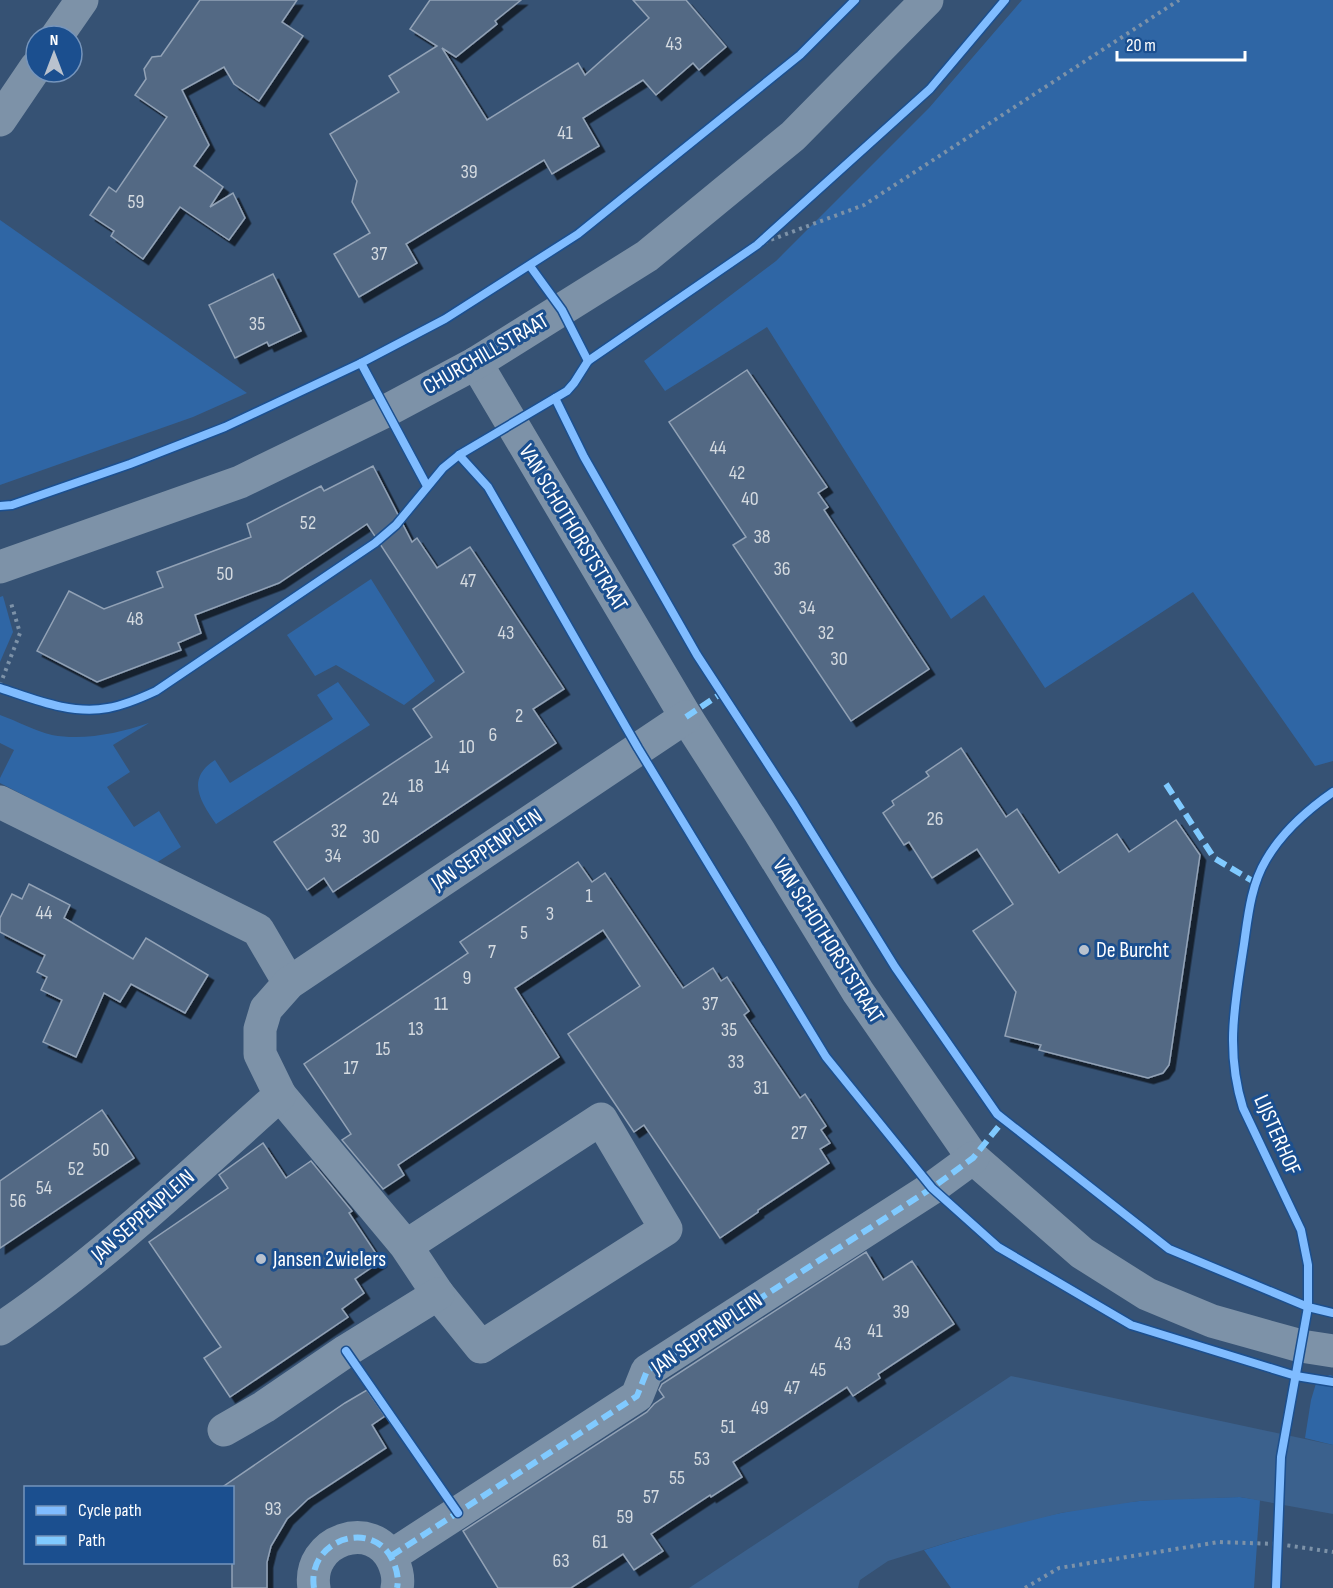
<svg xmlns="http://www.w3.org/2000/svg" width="1333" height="1588" viewBox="0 0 1333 1588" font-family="'Sofia Sans Condensed',sans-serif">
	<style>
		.green { fill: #2f66a5 }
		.water { fill: #3b618d }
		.building { fill: #526984; stroke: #92a2b6; stroke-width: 1.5; filter: url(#shadow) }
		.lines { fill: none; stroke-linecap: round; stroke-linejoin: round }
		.path { stroke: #7d92a8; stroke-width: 4; stroke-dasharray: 3 4.5; stroke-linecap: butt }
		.minor { stroke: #7d92a8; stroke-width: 33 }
		.tertiary { stroke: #7d92a8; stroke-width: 33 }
		.quiet { stroke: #80caff; stroke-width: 6; stroke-dasharray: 12 6; stroke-linecap: butt }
		.cycleway-casing { stroke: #1b4f8f; stroke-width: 11 }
		.cycleway { stroke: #80bcff; stroke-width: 8 }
		.poi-dot { fill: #b9c2ce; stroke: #1b4f8f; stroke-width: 2 }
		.labels { text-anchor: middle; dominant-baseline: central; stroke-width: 6; stroke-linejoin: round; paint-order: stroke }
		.number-label { font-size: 20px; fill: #d4dae0 }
		.street-label { font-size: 22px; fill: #fff; stroke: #1b4f8f }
		.poi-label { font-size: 22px; fill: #fff; stroke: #1b4f8f; text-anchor: start }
	</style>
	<defs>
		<filter id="shadow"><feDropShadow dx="5.5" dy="5.5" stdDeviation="0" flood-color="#0009"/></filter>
	</defs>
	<rect width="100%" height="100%" fill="#365274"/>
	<!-- green -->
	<g class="green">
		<path d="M 1022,0 L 1333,0 L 1333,761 L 1315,766 L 1193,592 L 1045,688 L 984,595 L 951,619 L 767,327 L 665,391 L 644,361 L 776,261 L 929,108 Z"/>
		<path d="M 0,220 L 247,393 L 193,417 L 0,485 Z"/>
		<path d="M 371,579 L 435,681 L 404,705 L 336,665 L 315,676 L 287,635 Z"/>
		<path d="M 3,596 L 13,632 L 0,662 L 0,597 Z"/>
		<path d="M 338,682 L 370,725 L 216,824 C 201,802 185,779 215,760 L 230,783 L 333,719 L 317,695 Z"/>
		<path d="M 0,715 C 17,721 35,731 52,735 C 84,741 119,733 149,723 L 113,745 L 130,772 L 107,787 L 134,827 L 159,811 L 181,847 L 156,863 L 0,783 L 0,778 L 14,750 L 0,743 Z"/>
		<path d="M 1330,1375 L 1333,1376 L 1333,1445 L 1305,1438 L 1311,1400 L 1317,1380 Z"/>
		<path d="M 1240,1497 L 1260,1500 L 1254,1588 L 951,1588 L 924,1550 C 993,1528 1066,1508 1139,1501 C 1172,1498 1207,1498 1240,1497 Z"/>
	</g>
	<!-- water -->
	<path class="water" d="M 1011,1376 L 1333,1445 L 1333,1514 L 1240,1497 L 1139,1501 L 1061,1513 L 962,1538 L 888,1561 L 860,1580 L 858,1588 L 689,1588 Z"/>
	<!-- building -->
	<g class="building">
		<path d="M 200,0 L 297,0 L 282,22 L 303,36 L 259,101 L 234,84 L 224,67 L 182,90 L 209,145 L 194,166 L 223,187 L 210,207 L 233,193 L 245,218 L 229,240 L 180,207 L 143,259 L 111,236 L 114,231 L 90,215 L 109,187 L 116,192 L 167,117 L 135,95 L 146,79 L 144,69 L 152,57 L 161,56 Z"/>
		<path d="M 430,0 L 521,0 L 495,21 L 497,24 L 456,57 L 442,48 L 487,120 L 578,63 L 585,75 L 649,18 L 633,0 L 686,0 L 726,47 L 699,70 L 693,63 L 656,95 L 643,80 L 583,118 L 599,146 L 552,174 L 544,160 L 406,244 L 417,263 L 359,297 L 334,254 L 370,233 L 352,202 L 357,181 L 330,134 L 399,92 L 389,76 L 437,46 L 410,29 Z"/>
		<path d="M 273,274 L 301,331 L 269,346 L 267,342 L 235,358 L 209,305 Z"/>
		<path d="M 747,370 L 827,487 L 818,493 L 828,507 L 824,510 L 929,669 L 851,721 L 733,545 L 746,537 L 669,422 Z"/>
		<path d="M 373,466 L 412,542 L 417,538 L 437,568 L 470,547 L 564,689 L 533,709 L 556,743 L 333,892 L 324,878 L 307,890 L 274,842 L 432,737 L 413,709 L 464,672 L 367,524 L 279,583 L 195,615 L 201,633 L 178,643 L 181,650 L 97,682 L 37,651 L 69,591 L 104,609 L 163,587 L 157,572 L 251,537 L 247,524 L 321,486 L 324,491 Z"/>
		<path d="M 961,748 L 1006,817 L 1017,809 L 1059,873 L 1117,834 L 1129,852 L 1176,820 L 1200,855 L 1170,1059 L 1169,1065 L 1163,1073 L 1148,1078 L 1039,1050 L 1041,1045 L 1005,1036 L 1016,992 L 973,931 L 1013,904 L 977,849 L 932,878 L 909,842 L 904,845 L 883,813 L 894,805 L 892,801 L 929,776 L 926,772 Z"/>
		<path d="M 578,862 L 592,882 L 605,873 L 683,988 L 713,968 L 721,981 L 727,977 L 749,1011 L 744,1015 L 771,1055 L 800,1098 L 805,1094 L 826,1126 L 821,1130 L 830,1143 L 820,1149 L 829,1163 L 758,1210 L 758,1212 L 720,1238 L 644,1125 L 634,1132 L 568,1034 L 640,986 L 603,930 L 515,988 L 559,1057 L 398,1165 L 404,1175 L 383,1189 L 342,1140 L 351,1134 L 304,1064 L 468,953 L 460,942 Z"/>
		<path d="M 29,884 L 70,905 L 64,918 L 133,959 L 146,938 L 208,975 L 185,1013 L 131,984 L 120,1002 L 104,993 L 76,1057 L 43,1042 L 62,1000 L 41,990 L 47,977 L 37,972 L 45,955 L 0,932 L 0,918 L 12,894 L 22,899 Z"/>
		<path d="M 102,1110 L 134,1158 L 0,1248 L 0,1181 Z"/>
		<path d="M 263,1143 L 286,1178 L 311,1161 L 352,1211 L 349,1213 L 381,1261 L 355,1279 L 364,1293 L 342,1309 L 348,1317 L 230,1397 L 204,1358 L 221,1347 L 149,1242 L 228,1188 L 219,1175 Z"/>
		<path d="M 866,1252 L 883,1280 L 912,1261 L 954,1324 L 878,1374 L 880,1378 L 853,1396 L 847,1387 L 733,1462 L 742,1477 L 711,1497 L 710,1495 L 651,1534 L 663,1551 L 634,1570 L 623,1554 L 571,1588 L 498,1588 L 463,1531 L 647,1412 L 654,1404 L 664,1397 L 659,1390 L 662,1384 Z"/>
		<path d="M 367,1390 L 385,1416 L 372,1425 L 386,1448 L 308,1499 L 287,1519 L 271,1546 L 267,1562 L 267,1588 L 232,1588 L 232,1488 L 221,1488 L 345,1403 Z"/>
	</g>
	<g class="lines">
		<!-- path -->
		<g class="path">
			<path d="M 757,245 L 864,205 L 1179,0"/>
			<path d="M 0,685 L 20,633 L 11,603"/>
			<path d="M 1025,1588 L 1059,1568 L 1219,1542 L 1278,1544 L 1333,1552"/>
		</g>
		<!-- minor -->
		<g class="minor">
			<path d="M 57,36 L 82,0"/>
			<path d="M 0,120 L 36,67"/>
			<path d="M 476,363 L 686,717 L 759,831 L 858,992 L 973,1158 L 1082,1253 L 1147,1294 L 1212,1321 L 1301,1346 L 1333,1351"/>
			<path d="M 0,802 L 258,930 L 289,983"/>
			<path d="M 280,1095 L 406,1246 L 601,1119 L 666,1229 L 481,1347 L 438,1294 L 406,1246"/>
			<path d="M 0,1329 C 101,1261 189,1176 280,1095 L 260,1054 L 260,1029 L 266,1009 L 289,983 L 686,717"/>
			<path d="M 224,1430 L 264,1407 L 346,1351 L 438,1294"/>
			<path d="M 391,1556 L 637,1396 L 647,1371 L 932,1188 L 973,1158"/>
			<path d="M 314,1588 C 306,1540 373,1517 393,1561 C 397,1570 399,1579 397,1588"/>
		</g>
		<!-- tertiary -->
		<path class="tertiary" d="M 0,567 L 240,482 L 386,411 L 476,363 L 647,256 L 793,136 L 927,0"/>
		<!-- quiet -->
		<g class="quiet">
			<path d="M 686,717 L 722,693"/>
			<path d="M 1166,784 L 1214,858 L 1256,883"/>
			<path d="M 391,1556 L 637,1396 L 647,1371 L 932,1188 L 973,1158 L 1004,1120"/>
			<path d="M 314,1588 C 306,1540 373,1517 393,1561 C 397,1570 399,1579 397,1588"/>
		</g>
		<defs>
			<g id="cycleway">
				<path d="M 530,266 L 562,310 L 588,361"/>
				<path d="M 361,363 L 427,486"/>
				<path d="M 555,398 L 584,457 L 697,655 L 794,804 L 895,967 L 997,1114 L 1169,1249 L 1308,1307 L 1333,1313"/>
				<path d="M 459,455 L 488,487 L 638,748 L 826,1057 L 932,1188 L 998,1247 L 1131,1325 L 1296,1376 L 1333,1382"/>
				<path d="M 0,506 L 12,505 L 130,464 L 225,427 L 361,363 L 445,319 L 578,234 L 800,55 L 855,0"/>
				<path d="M 0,688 C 34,699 71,715 108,708 C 125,705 141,698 156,691 L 375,543 L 396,525 L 443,468 L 459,455 L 567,391 L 574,383 L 588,361 L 757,245 L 930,89 L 1005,0"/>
				<path d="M 346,1351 L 458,1513"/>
				<path d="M 1276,1588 L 1281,1457 L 1308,1307 L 1308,1265 L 1301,1230 L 1243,1108 C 1225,1050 1235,1003 1244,944 C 1248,916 1251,885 1266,860 C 1282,832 1307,810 1333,792"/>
			</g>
		</defs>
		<!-- cycleway casing -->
		<use href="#cycleway" class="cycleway-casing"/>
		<!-- cycleway -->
		<use href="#cycleway" class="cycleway"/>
	</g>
	<!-- markers -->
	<g class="poi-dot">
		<circle cx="1084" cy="950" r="6"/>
		<circle cx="261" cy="1259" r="6"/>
	</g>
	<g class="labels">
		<!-- number labels -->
		<g class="number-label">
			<text x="674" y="44">43</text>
			<text x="565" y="133">41</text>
			<text x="469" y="172">39</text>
			<text x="136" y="202">59</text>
			<text x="379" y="254">37</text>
			<text x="257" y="324">35</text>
			<text x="718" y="448">44</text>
			<text x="737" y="473">42</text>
			<text x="750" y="499">40</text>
			<text x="308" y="523">52</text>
			<text x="762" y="537">38</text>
			<text x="782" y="569">36</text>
			<text x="225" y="574">50</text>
			<text x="468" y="581">47</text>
			<text x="807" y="608">34</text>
			<text x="135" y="619">48</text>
			<text x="506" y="633">43</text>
			<text x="826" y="633">32</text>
			<text x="839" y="659">30</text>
			<text x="519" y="716">2</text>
			<text x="493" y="735">6</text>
			<text x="467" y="747">10</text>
			<text x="442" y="767">14</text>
			<text x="416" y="786">18</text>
			<text x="390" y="799">24</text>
			<text x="935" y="819">26</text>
			<text x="339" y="831">32</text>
			<text x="371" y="837">30</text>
			<text x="333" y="856">34</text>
			<text x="589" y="896">1</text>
			<text x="44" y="913">44</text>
			<text x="550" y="914">3</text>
			<text x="524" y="933">5</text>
			<text x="492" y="952">7</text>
			<text x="467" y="978">9</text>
			<text x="441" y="1004">11</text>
			<text x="710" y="1004">37</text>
			<text x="416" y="1029">13</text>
			<text x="729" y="1030">35</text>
			<text x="383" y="1049">15</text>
			<text x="736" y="1062">33</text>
			<text x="351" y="1068">17</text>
			<text x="761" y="1088">31</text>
			<text x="799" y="1133">27</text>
			<text x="101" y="1150">50</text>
			<text x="76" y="1169">52</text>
			<text x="44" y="1188">54</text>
			<text x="18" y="1201">56</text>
			<text x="901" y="1312">39</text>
			<text x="875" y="1331">41</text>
			<text x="843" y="1344">43</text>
			<text x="818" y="1370">45</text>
			<text x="792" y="1388">47</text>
			<text x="760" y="1408">49</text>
			<text x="728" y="1427">51</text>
			<text x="702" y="1459">53</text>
			<text x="677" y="1478">55</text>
			<text x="651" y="1497">57</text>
			<text x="273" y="1509">93</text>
			<text x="625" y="1517">59</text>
			<text x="600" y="1542">61</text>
			<text x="561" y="1561">63</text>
		</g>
		<!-- street labels -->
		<g class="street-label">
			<text transform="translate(486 354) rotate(-30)">CHURCHILLSTRAAT</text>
			<text transform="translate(573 528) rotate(59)">VAN SCHOTHORSTSTRAAT</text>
			<text transform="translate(487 850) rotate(-34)">JAN SEPPENPLEIN</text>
			<text transform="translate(828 941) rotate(58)">VAN SCHOTHORSTSTRAAT</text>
			<text transform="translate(1277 1135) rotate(66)">LIJSTERHOF</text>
			<text transform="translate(143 1216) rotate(-41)">JAN SEPPENPLEIN</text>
			<text transform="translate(707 1334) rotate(-34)">JAN SEPPENPLEIN</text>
		</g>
		<!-- poi labels -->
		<g class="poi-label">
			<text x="1096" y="950">De Burcht</text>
			<text x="273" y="1259">Jansen 2wielers</text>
		</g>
	</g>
	<!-- legend -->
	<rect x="24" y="1486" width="210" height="78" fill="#1b4f8f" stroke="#7695bc" stroke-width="1.5"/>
	<rect x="36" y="1506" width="30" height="9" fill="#80bcff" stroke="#7695bc" stroke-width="1.5"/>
	<text x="78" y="1516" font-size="18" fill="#ffffff">Cycle path</text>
	<rect x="36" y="1536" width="30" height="9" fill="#80caff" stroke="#7695bc" stroke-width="1.5"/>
	<text x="78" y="1546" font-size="18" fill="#ffffff">Path</text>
	<!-- north arrow -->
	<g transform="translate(54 54)"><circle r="28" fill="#1b4f8f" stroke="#7695bc" stroke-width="1.5"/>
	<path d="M0-4.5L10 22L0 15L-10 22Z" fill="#b9c2ce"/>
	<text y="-9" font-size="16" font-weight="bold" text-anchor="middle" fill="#ffffff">N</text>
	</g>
	<!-- scale -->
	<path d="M1117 51v9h128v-9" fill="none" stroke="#ffffff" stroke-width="3"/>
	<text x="1126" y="51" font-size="18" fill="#ffffff" stroke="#1b4f8f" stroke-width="4.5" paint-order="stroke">20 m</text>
</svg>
